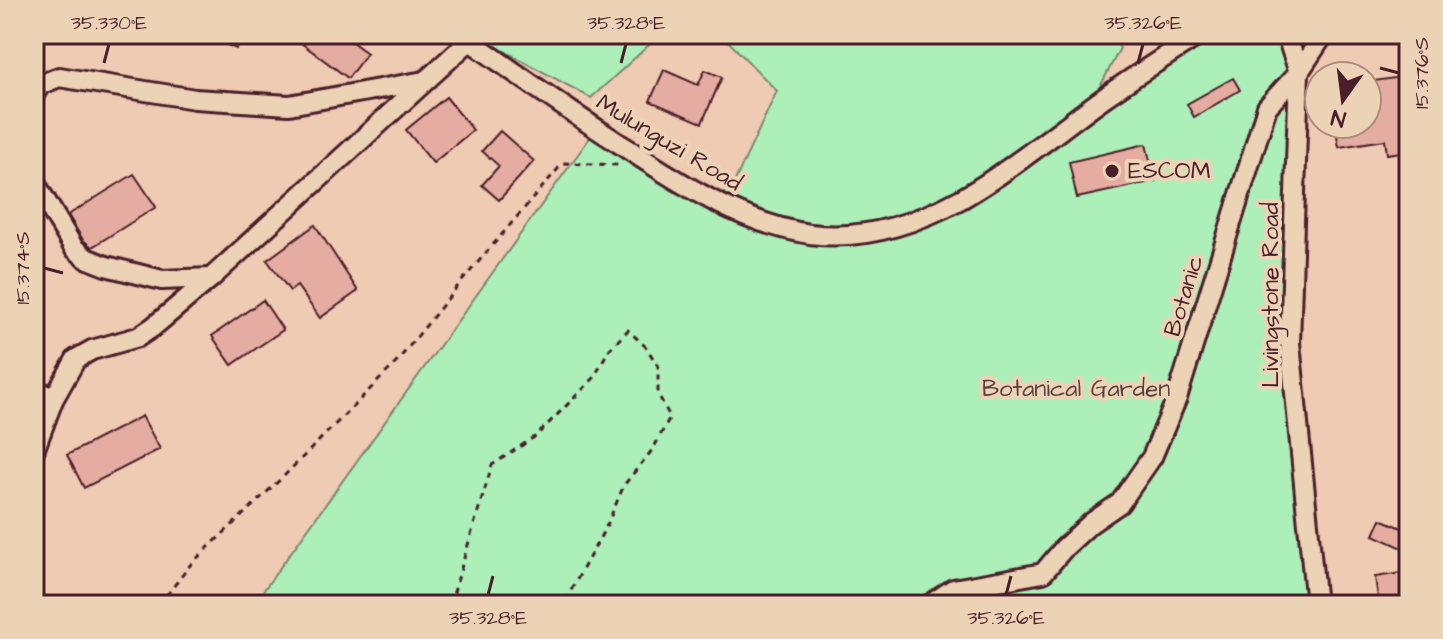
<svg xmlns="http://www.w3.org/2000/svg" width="1443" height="639" viewBox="0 0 1443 639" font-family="'Architects Daughter',sans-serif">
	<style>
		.green { fill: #acefb9; stroke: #7b8772; stroke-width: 2 }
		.building { fill: #e5aca1; stroke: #4a1f2b; stroke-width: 2 }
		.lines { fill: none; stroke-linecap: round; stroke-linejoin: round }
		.street-casing { stroke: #4a1f2b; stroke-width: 24 }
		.path { stroke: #4a1f2b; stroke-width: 3; stroke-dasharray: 6 6; stroke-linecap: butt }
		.street { stroke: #edd3b5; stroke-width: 18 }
		.ticks { fill: none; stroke: #4a1f2b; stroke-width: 3 }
		.poi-dot { fill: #4a1f2b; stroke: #edd3b5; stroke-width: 3 }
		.labels { text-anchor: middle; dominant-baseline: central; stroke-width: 8; stroke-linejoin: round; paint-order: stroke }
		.street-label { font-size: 24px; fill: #4a1f2b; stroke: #edd3b5 }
		.poi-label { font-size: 24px; fill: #4a1f2b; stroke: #edd3b5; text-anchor: start }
		.park-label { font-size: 24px; fill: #593e40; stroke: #edd3b5 }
		.neatline { fill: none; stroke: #4a1f2b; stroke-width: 3 }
		.ticks-label { font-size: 20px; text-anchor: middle; fill: #4a1f2b }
	</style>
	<rect width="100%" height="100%" fill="#eecbb2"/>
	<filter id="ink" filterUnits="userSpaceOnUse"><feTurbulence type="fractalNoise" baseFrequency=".0125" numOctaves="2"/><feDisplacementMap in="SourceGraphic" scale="16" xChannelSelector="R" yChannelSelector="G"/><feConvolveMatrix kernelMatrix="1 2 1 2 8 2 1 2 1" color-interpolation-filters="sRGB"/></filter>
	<g filter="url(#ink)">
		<!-- green -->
		<g class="green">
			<path d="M 497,34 L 661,34 L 591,98 L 490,43 Z"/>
			<path d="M 721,34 L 1110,34 L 1120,48 L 1083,120 L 1209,34 L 1275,34 L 1303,99 L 1286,344 L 1315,605 L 253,605 L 594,132 L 710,207 L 734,183 L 777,91 Z"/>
		</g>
		<!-- building -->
		<g class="building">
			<path d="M 203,34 L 243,34 L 236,49 Z"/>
			<path d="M 289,34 L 341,34 L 367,53 L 348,78 Z"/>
			<path d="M 664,70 L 698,85 L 705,70 L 722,77 L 702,123 L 650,101 Z"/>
			<path d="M 1409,76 L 1409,151 L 1387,154 L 1385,140 L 1339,147 L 1335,124 L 1367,124 L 1367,82 Z"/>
			<path d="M 1233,78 L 1240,90 L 1194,117 L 1187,104 Z"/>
			<path d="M 446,97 L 473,130 L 433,163 L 406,130 Z"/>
			<path d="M 500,131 L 534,161 L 499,200 L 482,185 L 499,166 L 482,151 Z"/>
			<path d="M 1146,144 L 1155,181 L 1077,198 L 1069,162 Z"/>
			<path d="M 134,174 L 156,207 L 92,247 L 83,240 L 68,215 Z"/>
			<path d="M 315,225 L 358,291 L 320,318 L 297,286 L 290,291 L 267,260 Z"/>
			<path d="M 263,300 L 283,330 L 232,365 L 212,336 Z"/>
			<path d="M 142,416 L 160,449 L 84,488 L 67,455 Z"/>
			<path d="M 1381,519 L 1409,531 L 1409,551 L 1374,535 Z"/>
			<path d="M 1409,572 L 1409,605 L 1379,605 L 1375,577 Z"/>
		</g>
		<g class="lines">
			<defs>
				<g id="street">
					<path d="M 460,34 C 513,71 565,109 620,144 C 678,182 739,223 810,234 C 863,241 915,224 961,199 C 1013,169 1057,131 1105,97 C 1136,75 1169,54 1201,34"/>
					<path d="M 1286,34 L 1299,72 L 1290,343 L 1316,605"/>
					<path d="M 34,95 L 40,85 L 59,77 L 195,99 L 289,105 L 424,81"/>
					<path d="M 34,181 L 74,248 L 86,258 L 106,266 L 162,280 L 211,278"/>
					<path d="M 34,387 L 53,400"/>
					<path d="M 34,451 L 53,400 L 76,359 L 92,350 L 138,337 L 153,327 L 211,278 L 469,41"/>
					<path d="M 929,605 L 953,589 L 1043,573 L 1064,548 L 1091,523 L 1120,503 L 1152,457 L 1177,398 L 1267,107 L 1299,72 L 1324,34"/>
				</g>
			</defs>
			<!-- street casing -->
			<use href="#street" class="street-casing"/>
			<!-- path -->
			<g class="path">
				<path d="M 159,605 L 191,564 L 284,476 L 395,364 L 462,281 L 563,163 L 619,165"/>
				<path d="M 450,605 L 492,465 L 536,436 L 594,378 L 608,351 L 628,330 L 646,347 L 658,366 L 658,394 L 670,417 L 653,449 L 624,485 L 607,525 L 563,605"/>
			</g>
			<!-- street -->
			<use href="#street" class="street"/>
		</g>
	</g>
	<!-- ticks -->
	<path class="ticks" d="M 104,63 L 109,44M 621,63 L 626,44M 1138,63 L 1143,44M 1380,68 L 1399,73M 44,268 L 63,273M 488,595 L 493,576M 1006,595 L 1011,576"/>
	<!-- markers -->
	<circle class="poi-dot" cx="1112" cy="171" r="8"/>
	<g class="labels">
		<!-- street labels -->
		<g class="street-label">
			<text transform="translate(669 143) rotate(31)">Mulunguzi Road</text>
			<text transform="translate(1271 295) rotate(-90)">Livingstone Road</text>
			<text transform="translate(1184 296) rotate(-73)">Botanic</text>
		</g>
		<!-- poi labels -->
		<g class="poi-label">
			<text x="1128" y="171">ESCOM</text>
		</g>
		<!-- park labels -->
		<g class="park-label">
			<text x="1076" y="389">Botanical Garden</text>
		</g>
	</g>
	<!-- margin -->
	<rect width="1443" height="639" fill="none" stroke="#edd3b5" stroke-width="88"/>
	<!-- north arrow -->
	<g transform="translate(1343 100) rotate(194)"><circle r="38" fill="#edd3b5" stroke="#ac8b7e" stroke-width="2"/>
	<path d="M0-6L14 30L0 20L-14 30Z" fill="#4a1f2b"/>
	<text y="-12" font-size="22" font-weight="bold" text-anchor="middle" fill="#4a1f2b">N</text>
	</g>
	<rect x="44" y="44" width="1355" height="551" class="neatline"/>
	<g class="ticks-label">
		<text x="109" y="29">35.330°E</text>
		<text x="626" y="29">35.328°E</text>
		<text x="1143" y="29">35.326°E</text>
		<text transform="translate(1421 73) rotate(-90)" y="7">15.376°S</text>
		<text transform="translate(22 268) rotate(-90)" y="7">15.374°S</text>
		<text x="488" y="624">35.328°E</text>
		<text x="1006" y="624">35.326°E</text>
	</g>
</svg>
